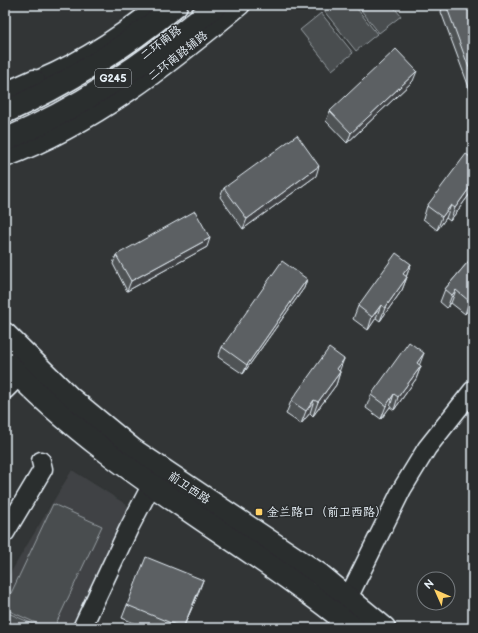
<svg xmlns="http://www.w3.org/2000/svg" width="478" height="633" viewBox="0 0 478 633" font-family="'Balsamiq Sans','LXGW WenKai TC',sans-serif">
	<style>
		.built { fill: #3f4244 }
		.green { fill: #494d4f; stroke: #989fa4 }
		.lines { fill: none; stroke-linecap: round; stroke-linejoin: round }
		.minor-casing { stroke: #e8f1f8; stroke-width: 21 }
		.major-casing { stroke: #e8f1f8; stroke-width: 25 }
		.highway-casing { stroke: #e8f1f8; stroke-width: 25 }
		.minor { stroke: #2a2d2e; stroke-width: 18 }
		.major { stroke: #2a2d2e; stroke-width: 22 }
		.highway { stroke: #2a2d2e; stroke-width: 22 }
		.rail-casing { stroke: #e8f1f8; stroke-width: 4.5 }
		.rail { stroke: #2a2d2e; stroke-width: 3; stroke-dasharray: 9; stroke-linecap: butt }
		.wall { fill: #4f5355; stroke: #e8f1f8 }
		.shaded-wall { fill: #404345; stroke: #e8f1f8 }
		.building { fill: #5c6063; stroke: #e8f1f8 }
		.poi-dot { fill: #ffd166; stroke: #2a2d2e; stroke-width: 1.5 }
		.labels { text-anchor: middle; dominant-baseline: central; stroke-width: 3; stroke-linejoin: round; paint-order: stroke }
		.shield { fill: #2a2d2e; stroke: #afb6bb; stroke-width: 1 }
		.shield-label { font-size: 11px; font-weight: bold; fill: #e8f1f8 }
		.street-label { font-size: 12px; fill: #e8f1f8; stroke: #2a2d2e }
		.poi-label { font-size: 12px; fill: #e8f1f8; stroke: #2a2d2e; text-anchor: start }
	</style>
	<rect width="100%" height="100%" fill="#323536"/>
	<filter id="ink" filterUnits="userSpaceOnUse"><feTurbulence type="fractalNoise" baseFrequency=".025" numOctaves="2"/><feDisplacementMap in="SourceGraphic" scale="8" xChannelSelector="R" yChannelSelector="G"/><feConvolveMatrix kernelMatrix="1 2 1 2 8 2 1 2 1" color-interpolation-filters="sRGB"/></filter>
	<g filter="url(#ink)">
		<!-- built -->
		<path class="built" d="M 72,470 L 130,507 L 71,628 L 5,628 L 5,582 Z"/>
		<!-- green -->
		<g class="green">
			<path d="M 331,5 L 354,5 L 377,34 L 356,51 L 324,11 Z"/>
			<path d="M 357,5 L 392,5 L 401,16 L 379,33 Z"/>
			<path d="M 321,13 L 353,53 L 332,70 L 300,30 Z"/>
			<path d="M 53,504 L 102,526 L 54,628 L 47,628 L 5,609 L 5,606 Z"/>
			<path d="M 6,612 L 42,628 L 5,628 Z"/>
		</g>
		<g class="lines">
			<defs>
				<g id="minor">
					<path d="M 22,86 C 72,68 118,38 159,5"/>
					<path d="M 5,158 C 94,125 169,65 241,5"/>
					<path d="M 5,390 L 19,376"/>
					<path d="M 5,533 L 43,469 L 41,461"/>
					<path d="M 82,628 L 129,528 L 152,484"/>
					<path d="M 336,628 L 348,598 L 402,489 L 427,448 L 473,390"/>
				</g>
				<g id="major">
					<path d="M 5,334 L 70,398 L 133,450 L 320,575 L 384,628"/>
					<path d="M 5,361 C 105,469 240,536 354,628"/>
				</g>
				<g id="highway">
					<path d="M 5,94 L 34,81"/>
					<path d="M 5,112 C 67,84 124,48 176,5"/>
					<path d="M 5,140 C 83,107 152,59 216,5"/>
				</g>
			</defs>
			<!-- minor casing -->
			<use href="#minor" class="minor-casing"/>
			<!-- major casing -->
			<use href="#major" class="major-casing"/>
			<!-- highway casing -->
			<use href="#highway" class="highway-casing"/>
			<!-- minor -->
			<use href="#minor" class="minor"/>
			<!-- major -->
			<use href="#major" class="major"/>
			<!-- highway -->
			<use href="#highway" class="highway"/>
			<defs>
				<path id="rail" d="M 5,7 L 10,5"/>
			</defs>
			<!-- rail casing -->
			<use href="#rail" class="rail-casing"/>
			<!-- rail -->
			<use href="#rail" class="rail"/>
		</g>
		<!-- wall -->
		<g class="wall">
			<path d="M 443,5 L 473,5 L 473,98 L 441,12 Z"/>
			<path d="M 413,81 L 347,143 L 326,121 L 330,111 Z"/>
			<path d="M 473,159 L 473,188 L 472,191 L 450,221 L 446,218 L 437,230 L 423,219 L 427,206 Z"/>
			<path d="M 316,176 L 243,229 L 220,197 L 224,188 Z"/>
			<path d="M 207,247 L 127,291 L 113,264 L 116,255 Z"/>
			<path d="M 473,256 L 473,304 L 465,314 L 451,303 L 447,308 L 440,302 L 445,289 Z"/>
			<path d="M 411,264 L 406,277 L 407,277 L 402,290 L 380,321 L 376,318 L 368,330 L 353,319 L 358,306 Z"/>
			<path d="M 307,279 L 304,288 L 243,374 L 218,357 L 222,347 Z"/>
			<path d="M 420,366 L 421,366 L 416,379 L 394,410 L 390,407 L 381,419 L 366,408 L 371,395 Z"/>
			<path d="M 340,371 L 340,372 L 336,385 L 313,416 L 310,413 L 301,424 L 286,414 L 291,401 Z"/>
			<path d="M 198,594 L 183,628 L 146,628 L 122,618 L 127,605 Z"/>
		</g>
		<!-- shaded-wall -->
		<g class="shaded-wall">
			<path d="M 417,71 L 413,81 L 347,143 L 351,133 Z"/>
			<path d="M 319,166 L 316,176 L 243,229 L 247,219 Z"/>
			<path d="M 473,183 L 473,188 L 472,191 L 450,221 L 455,208 Z"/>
			<path d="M 451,205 L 446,218 L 437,230 L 442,217 Z"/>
			<path d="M 210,238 L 207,247 L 127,291 L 131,281 Z"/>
			<path d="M 411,264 L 406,277 L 403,274 Z"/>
			<path d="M 407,277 L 402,290 L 380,321 L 385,308 Z"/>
			<path d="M 307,279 L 304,288 L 243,374 L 247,365 Z"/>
			<path d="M 456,290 L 451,303 L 447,308 L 452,295 Z"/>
			<path d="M 473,297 L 473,304 L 465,314 L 469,301 Z"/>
			<path d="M 381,305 L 376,318 L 368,330 L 372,317 Z"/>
			<path d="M 424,353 L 419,366 L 417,363 Z"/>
			<path d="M 344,359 L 339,372 L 337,369 Z"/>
			<path d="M 421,366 L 416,379 L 394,410 L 398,397 Z"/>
			<path d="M 340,372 L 336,385 L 313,416 L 318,402 Z"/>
			<path d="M 394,394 L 390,407 L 381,419 L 386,406 Z"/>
			<path d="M 314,400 L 310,413 L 301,424 L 306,411 Z"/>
			<path d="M 203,580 L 198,594 L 183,628 Z"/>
		</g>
		<!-- building -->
		<g class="building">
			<path d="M 446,5 L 473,5 L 473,79 Z"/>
			<path d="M 396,49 L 417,71 L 351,133 L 330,111 Z"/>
			<path d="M 297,135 L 319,166 L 247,219 L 224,188 Z"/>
			<path d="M 466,154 L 473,159 L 473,183 L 455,208 L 451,205 L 442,217 L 427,206 Z"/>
			<path d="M 195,211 L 210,238 L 131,281 L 116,255 Z"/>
			<path d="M 396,253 L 411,264 L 403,274 L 407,277 L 385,308 L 381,305 L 372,317 L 358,306 Z"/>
			<path d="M 473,256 L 473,297 L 469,301 L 456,290 L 452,295 L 445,289 Z"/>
			<path d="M 282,261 L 307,279 L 247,365 L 222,347 Z"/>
			<path d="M 409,342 L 424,353 L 417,363 L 421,366 L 398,397 L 394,394 L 386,406 L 371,395 Z"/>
			<path d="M 329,348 L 344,359 L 337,369 L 340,372 L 318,402 L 314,400 L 306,411 L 291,401 Z"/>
			<path d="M 146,557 L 203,580 L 183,628 L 127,605 Z"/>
		</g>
	</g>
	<!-- markers -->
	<rect class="poi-dot" x="255" y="508" width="8" height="8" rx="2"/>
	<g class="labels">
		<!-- shield labels -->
		<rect class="shield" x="95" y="69" width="36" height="18" rx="3"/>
		<g class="shield-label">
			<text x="113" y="78">G245</text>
		</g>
		<!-- street labels -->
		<g class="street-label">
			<text transform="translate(161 43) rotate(-37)">二环南路</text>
			<text transform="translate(178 56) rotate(-38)">二环南路辅路</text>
			<text transform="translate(189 488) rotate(34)">前卫西路</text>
		</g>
		<!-- poi labels -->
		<g class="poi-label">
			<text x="267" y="512">金兰路口（前卫西路）</text>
		</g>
	</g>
	<!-- margin -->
	<rect width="478" height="633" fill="none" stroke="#2a2d2e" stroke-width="20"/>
	<rect x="10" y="10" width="458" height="613" fill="none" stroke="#e8f1f8" stroke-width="1.5" filter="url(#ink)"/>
	<!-- north arrow -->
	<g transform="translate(436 591) rotate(315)"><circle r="19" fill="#2a2d2e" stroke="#767b7f"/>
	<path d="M0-3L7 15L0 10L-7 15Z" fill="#ffd166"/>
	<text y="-6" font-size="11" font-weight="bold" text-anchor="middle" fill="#e8f1f8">N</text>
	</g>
</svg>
